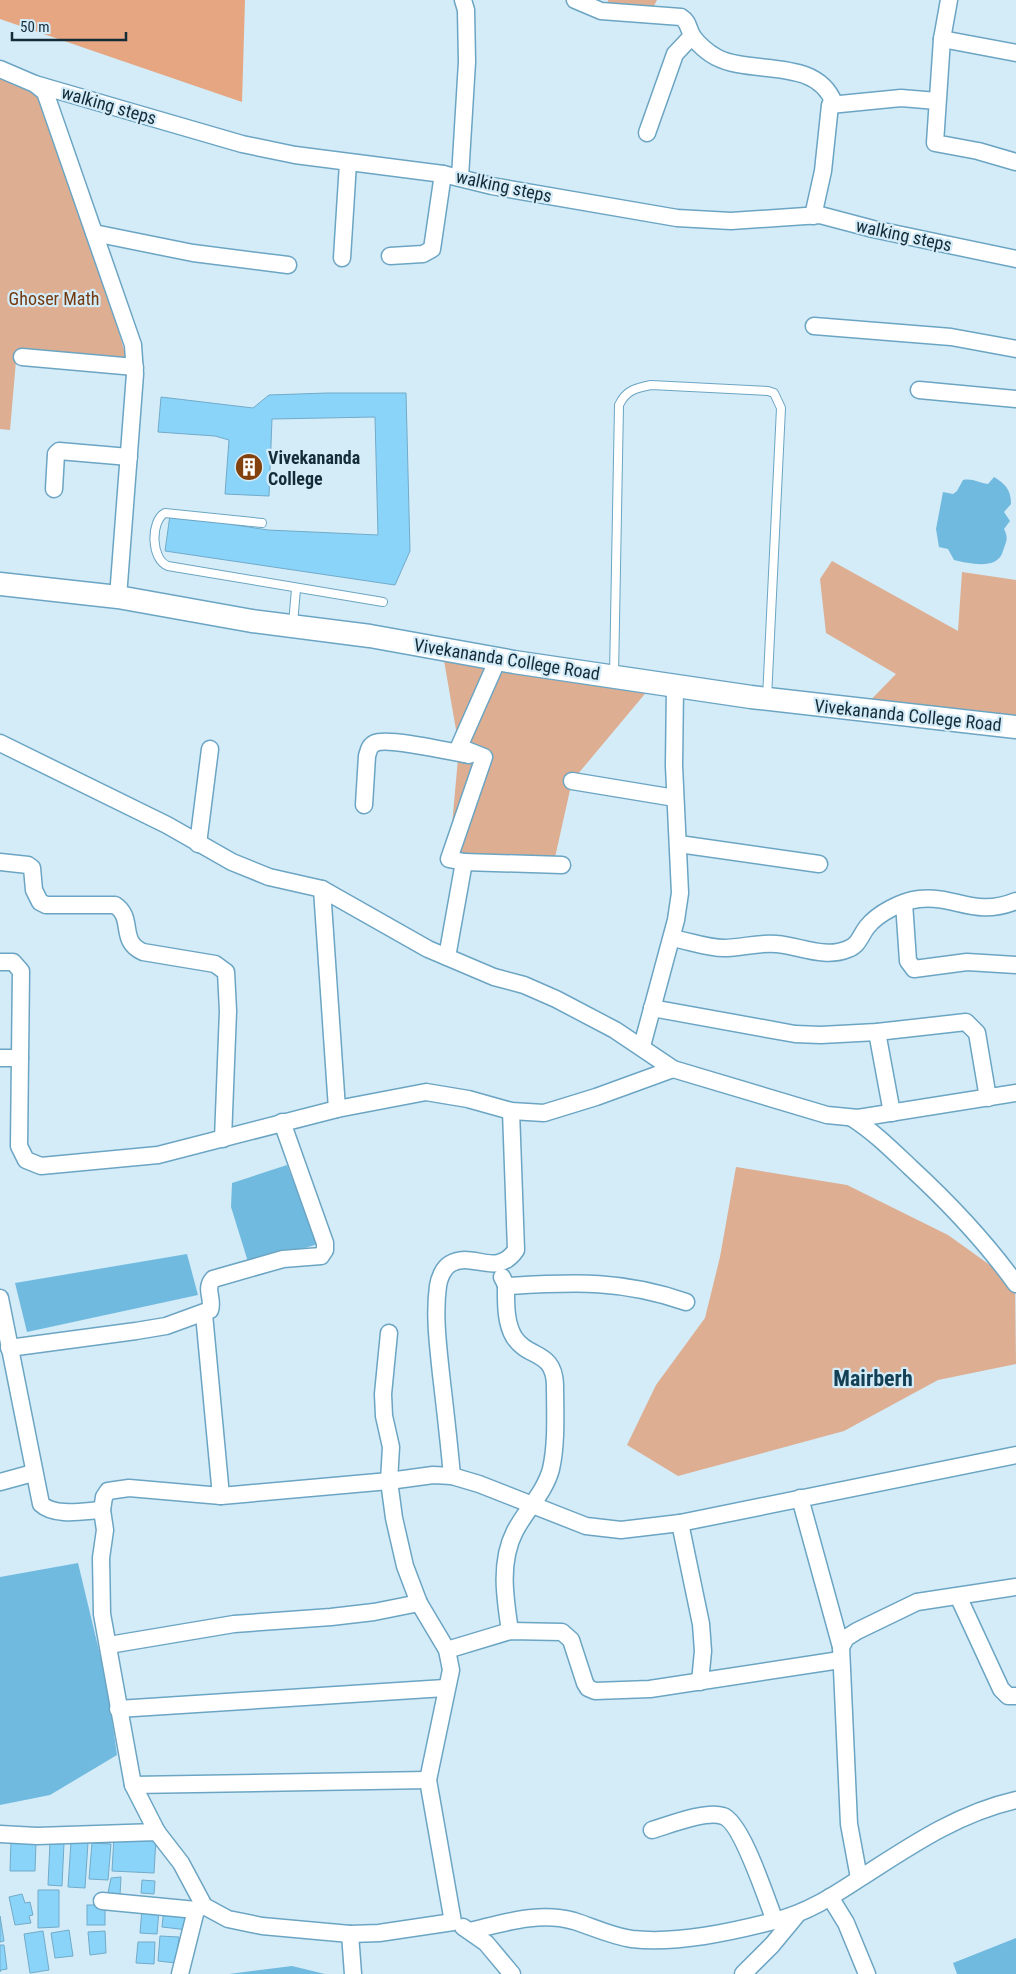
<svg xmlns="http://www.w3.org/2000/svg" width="1016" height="1974" viewBox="0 0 1016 1974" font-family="'Roboto Condensed',sans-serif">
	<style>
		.green { fill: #ddae91 }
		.forest { fill: #e5a681 }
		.water { fill: #71badf }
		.building { fill: #8ad4fa; stroke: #71abc9 }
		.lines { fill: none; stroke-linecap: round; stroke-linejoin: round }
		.lane-casing { stroke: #6ba5c3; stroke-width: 10 }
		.street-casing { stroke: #6ba5c3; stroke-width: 19 }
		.secondary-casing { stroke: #6ba5c3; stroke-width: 25 }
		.lane { stroke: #fff; stroke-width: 8 }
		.street { stroke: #fff; stroke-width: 16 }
		.secondary { stroke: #fff; stroke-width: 22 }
		.labels { text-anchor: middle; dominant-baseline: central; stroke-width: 4.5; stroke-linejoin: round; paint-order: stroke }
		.street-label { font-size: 18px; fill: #142c38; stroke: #d4ebf8 }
		.park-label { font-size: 18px; fill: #743a0f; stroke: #d4ebf8 }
		.poi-label { font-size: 18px; font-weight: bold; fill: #142c38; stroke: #d4ebf8; text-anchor: start }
		.district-label { font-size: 22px; font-weight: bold; fill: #134055; stroke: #d4ebf8 }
	</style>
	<rect width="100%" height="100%" fill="#d4ebf8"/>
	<!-- green -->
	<g class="green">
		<path d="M 608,0 L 657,0 L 652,10 L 607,5 Z"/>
		<path d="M 0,74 L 41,93 L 108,295 L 127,360 L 17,349 L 10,430 L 0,429 Z"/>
		<path d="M 832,561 L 958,631 L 962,572 L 1016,580 L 1016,724 L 861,710 L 896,674 L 826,633 L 820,579 Z"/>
		<path d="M 442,649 L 654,683 L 572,781 L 554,862 L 449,859 L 459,747 Z"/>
		<path d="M 736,1167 L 847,1185 L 948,1235 L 1015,1283 L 1016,1364 L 938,1380 L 844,1431 L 678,1476 L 627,1445 L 656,1385 L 705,1318 L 720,1257 Z"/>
	</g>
	<!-- forest -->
	<path class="forest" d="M 0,0 L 245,0 L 242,102 L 0,19 Z"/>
	<!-- water -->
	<g class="water">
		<path d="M 994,477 C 1005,484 1011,489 1011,504 L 1004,512 L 1010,521 L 1004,529 C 1009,539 1006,541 1003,551 C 998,570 971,564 954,560 L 948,549 L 939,547 L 936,529 L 943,492 L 953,494 L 957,491 L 963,480 C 973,478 979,483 988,484 Z"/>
		<path d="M 287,1165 L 318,1244 L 249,1265 L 231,1207 L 232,1183 Z"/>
		<path d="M 187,1254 L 198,1295 L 27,1332 L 15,1283 Z"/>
		<path d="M 78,1563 L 107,1684 L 117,1755 L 50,1795 L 0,1805 L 0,1577 Z"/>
		<path d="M 1016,1938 L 1016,1974 L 957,1974 L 953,1963 Z"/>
		<path d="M 292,1966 L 325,1974 L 229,1974 Z"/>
	</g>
	<!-- building -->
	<g class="building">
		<path d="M 327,393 L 406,393 L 410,551 L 395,585 L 165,551 L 170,515 L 268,530 L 378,535 L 375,417 L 272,419 L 269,496 L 225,494 L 229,440 L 215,436 L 158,432 L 161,397 L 253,408 L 269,395 Z"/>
		<path d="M 114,1836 L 156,1838 L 154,1873 L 112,1871 Z"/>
		<path d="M 11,1841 L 36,1841 L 35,1871 L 10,1871 Z"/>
		<path d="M 50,1842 L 64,1843 L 62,1886 L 48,1885 Z"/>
		<path d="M 71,1842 L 88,1843 L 85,1888 L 68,1887 Z"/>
		<path d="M 92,1843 L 111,1844 L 108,1880 L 89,1879 Z"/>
		<path d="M 121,1877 L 120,1895 L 108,1893 L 111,1878 Z"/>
		<path d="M 142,1880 L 155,1881 L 154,1894 L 141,1893 Z"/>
		<path d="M 38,1890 L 59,1890 L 59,1927 L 38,1928 Z"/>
		<path d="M 22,1894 L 25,1903 L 30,1902 L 33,1915 L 29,1916 L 31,1923 L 15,1925 L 9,1897 Z"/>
		<rect x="87" y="1905" width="18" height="20"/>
		<path d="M 142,1909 L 159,1910 L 157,1934 L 140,1933 Z"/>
		<path d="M 164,1909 L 190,1912 L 188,1930 L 162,1927 Z"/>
		<path d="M 0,1916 L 4,1941 L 0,1942 Z"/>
		<path d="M 69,1930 L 73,1956 L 55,1958 L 51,1933 Z"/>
		<path d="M 43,1931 L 49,1970 L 30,1973 L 24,1934 Z"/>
		<path d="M 105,1931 L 106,1953 L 90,1955 L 88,1932 Z"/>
		<path d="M 160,1936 L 179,1937 L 176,1963 L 158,1961 Z"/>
		<path d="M 138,1942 L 155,1942 L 154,1964 L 136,1963 Z"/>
		<path d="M 0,1945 L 4,1945 L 7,1969 L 1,1970 L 0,1972 Z"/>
	</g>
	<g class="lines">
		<defs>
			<g id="lane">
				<path d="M 262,523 L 165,513 C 150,521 151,560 168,566 L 383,602"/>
				<path d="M 293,624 L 296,589"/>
				<path d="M 614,675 L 619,405 C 626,390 636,388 651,385 L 768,391 L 774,393 L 781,408 L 767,698"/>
			</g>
			<g id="street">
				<path d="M 575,0 L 601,11 L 681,17 C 689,22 688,29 693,37 C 698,44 708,53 716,57 C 751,76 816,56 834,103"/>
				<path d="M 949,0 L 942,39 L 935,143 L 978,151 L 1016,162"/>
				<path d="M 942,39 L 1016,53"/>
				<path d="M 0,69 L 35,84 L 242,144 L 295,155 L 443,174 L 492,186 L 677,218 L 731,221 L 820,215 L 873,229 L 1016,259"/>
				<path d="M 35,84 L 45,92 L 133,345 L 135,374 L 118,597"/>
				<path d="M 647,133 L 675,54 L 692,36"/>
				<path d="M 460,177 L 467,62 L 466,10 L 463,0"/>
				<path d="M 813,216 L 823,171 L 830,105 L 901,98 L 937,101"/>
				<path d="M 94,233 L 193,253 L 288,265"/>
				<path d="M 390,256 L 423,254 L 432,249 L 443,174"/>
				<path d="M 342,258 L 348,163"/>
				<path d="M 814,326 L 951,337 L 1016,349"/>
				<path d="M 22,357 L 135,367"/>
				<path d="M 919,390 L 1016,399"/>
				<path d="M 54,489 L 56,454 L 59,451 L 129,457"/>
				<path d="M 0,743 L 167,825 L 232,862 L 269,877 L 322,889 L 428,949 L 494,977 L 524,985 L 556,999 L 615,1030 L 673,1069 L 827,1115 L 858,1118 L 1016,1093"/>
				<path d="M 572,781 L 675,798"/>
				<path d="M 364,805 L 367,756 C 369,750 369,746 375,743 C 388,737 452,752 469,755"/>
				<path d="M 198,844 L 210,749"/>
				<path d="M 679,844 L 819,864"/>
				<path d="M 0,862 L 28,865 L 32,868 L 34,890 L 40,902 L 46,905 L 115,905 C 135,918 118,941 143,952 L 215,964 L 226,972 L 228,1011 L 223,1139"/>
				<path d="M 464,862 L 562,865"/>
				<path d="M 322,889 L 337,1109"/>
				<path d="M 904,903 L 908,961 L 914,969 L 967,962 L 1016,965"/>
				<path d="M 672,938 C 689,941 707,948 724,948 C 742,948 759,942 777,944 C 800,946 825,959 848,949 C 859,945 860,936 867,927 C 878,913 902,901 919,899 C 956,895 974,918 1016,901"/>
				<path d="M 447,957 L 464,862 L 449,859 L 484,757 L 459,747 L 498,659"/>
				<path d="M 0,962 L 13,962 L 21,971 L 20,1058"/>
				<path d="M 652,1008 L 795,1034 L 821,1035 L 877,1032 L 966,1022 L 977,1033 L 988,1098"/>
				<path d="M 877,1032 L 892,1113"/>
				<path d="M 642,1046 L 676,920 L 680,893 L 674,766 L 675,686"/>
				<path d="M 0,1058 L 20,1058 L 19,1146 L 26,1160 L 41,1166 L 158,1155 L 337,1109 L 426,1092 L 468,1099 L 511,1111 L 544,1113 L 596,1097 L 673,1069"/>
				<path d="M 852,1118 C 874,1132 892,1150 911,1168 C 950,1204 985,1241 1016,1284"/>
				<path d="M 502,1277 L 506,1285 L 510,1286 C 576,1282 623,1280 686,1302"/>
				<path d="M 506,1285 C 506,1301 505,1322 514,1337 C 528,1359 554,1350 555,1385 C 555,1411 557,1443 551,1469 C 545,1492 526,1510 515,1531 C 499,1562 505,1598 510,1631"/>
				<path d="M 0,1298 L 41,1504 C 55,1517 84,1511 102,1510"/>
				<path d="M 204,1314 L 221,1496"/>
				<path d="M 9,1348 L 136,1331 L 166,1326 L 210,1310 C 214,1299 204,1289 213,1279 L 283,1259 L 321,1256 L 325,1250 L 325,1243 L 282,1122"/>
				<path d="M 452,1476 C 449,1442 445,1408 441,1374 C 438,1345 434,1315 438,1286 C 439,1279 443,1268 450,1264 C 472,1250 496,1279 516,1250 L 511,1111"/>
				<path d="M 0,1482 L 33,1473"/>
				<path d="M 800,1498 L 841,1647"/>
				<path d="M 680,1523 L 701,1624 L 703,1651 L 700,1682"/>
				<path d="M 958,1596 L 1001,1689 L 1008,1696 L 1016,1696"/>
				<path d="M 109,1645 L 234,1624 L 331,1617 L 374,1612 L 419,1603"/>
				<path d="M 447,1650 L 510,1631 L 562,1632 L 571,1640 L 585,1683 L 588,1688 L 595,1691 L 650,1689 L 840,1660"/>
				<path d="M 118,1709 L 445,1688"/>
				<path d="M 428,1780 L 133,1785 L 102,1614 L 101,1558 L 105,1530 L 102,1510 L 104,1497 L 108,1491 L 129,1488 L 221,1496 L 389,1481 L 433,1475 L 452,1476 L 479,1484 L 586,1526 L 621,1530 L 680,1523 L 1016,1455"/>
				<path d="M 133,1785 L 157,1832"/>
				<path d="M 652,1830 C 669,1825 706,1810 723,1816 C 742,1822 767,1901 775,1921"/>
				<path d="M 0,1834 L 37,1836 L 157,1832 L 181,1863 L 204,1906 L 228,1919 L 262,1926 L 350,1934 L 379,1933 L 453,1922 L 428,1780 L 451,1670 L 447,1650 L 419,1603 L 405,1566 L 394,1518 L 389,1481 L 391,1447 L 384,1416 L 383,1394 L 389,1333"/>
				<path d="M 859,1878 L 849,1824 L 841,1647 L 846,1638 L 857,1631 L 917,1602 L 1016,1587"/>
				<path d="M 830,1897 L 846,1923 L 867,1974"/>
				<path d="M 102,1901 L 196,1910"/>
				<path d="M 463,1927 L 486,1943 L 512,1974"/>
				<path d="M 470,1931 C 504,1923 539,1911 574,1921 C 593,1927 612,1936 632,1939 C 677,1944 731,1932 774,1921 C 808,1913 836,1894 865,1875 C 913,1844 959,1813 1016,1800"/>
				<path d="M 350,1934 L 353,1974"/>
				<path d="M 180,1974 L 196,1910 L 204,1906"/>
				<path d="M 743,1974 L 772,1945 L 796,1916"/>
			</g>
			<path id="secondary" d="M 0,584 L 118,597 L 252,621 L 370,636 L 514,662 L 751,697 L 1016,727"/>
		</defs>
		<!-- lane casing -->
		<use href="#lane" class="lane-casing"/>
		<!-- street casing -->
		<use href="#street" class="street-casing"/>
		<!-- secondary casing -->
		<use href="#secondary" class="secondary-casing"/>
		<!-- lane -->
		<use href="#lane" class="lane"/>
		<!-- street -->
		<use href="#street" class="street"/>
		<!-- secondary -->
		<use href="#secondary" class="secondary"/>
	</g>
	<!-- icons -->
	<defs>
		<symbol id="building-disc" viewBox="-11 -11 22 22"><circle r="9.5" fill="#83410e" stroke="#d4ebf8"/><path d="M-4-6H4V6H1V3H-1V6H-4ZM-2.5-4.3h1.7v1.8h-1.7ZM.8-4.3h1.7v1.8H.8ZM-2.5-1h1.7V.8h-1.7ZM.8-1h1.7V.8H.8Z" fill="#fff"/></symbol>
	</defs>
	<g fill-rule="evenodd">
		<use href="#building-disc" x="233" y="451" width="32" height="32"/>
	</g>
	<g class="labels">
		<!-- street labels -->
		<g class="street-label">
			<text transform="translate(109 105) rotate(16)">walking steps</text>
			<text transform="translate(504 186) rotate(12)">walking steps</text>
			<text transform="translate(904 235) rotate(12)">walking steps</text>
			<text transform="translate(507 659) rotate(9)">Vivekananda College Road</text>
			<text transform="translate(908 715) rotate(6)">Vivekananda College Road</text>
		</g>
		<!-- park labels -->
		<g class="park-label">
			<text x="54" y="298">Ghoser Math</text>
		</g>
		<!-- poi labels -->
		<g class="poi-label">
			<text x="268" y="457">Vivekananda<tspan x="268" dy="21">College</tspan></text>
		</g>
		<!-- district labels -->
		<g class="district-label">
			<text x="873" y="1378">Mairberh</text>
		</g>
	</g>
	<!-- scale -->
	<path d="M12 32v8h114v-8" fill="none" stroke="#142c38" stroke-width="2.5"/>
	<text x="20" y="32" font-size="15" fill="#142c38" stroke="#d4ebf8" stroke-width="4" paint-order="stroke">50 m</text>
</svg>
